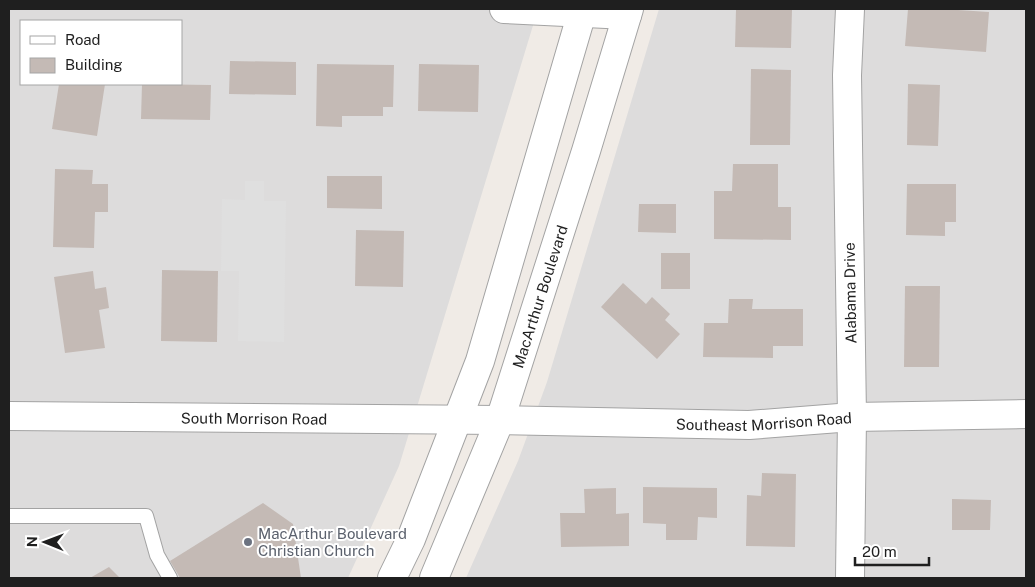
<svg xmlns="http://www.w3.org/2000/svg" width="1035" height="587" viewBox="0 0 1035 587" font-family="'Public Sans',sans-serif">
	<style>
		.residential { fill: #dddcdc; fill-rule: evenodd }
		.parking { fill: #dfdfdf }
		.building { fill: #c4bab5 }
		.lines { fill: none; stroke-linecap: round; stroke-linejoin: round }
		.service-casing { stroke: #a3a3a3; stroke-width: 16 }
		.minor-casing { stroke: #a3a3a3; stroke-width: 30 }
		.tertiary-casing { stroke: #a3a3a3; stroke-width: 30 }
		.service { stroke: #fff; stroke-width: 14 }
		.minor { stroke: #fff; stroke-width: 28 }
		.tertiary { stroke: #fff; stroke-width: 28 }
		.worship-dot { fill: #6b7280; stroke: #fff; stroke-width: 2 }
		.labels { text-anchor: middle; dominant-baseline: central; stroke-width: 4; stroke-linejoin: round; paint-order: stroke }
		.street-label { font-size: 15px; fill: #1f1f1f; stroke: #fff }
		.worship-label { font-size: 15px; fill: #5b616d; stroke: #fff; text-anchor: start }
	</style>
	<rect width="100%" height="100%" fill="#f0ebe6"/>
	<!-- residential -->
	<g class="residential">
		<path d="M 9,9 L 538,9 L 399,466 L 348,578 L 9,578 ZM 21,21 L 181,21 L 181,84 L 21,84 Z"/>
		<path d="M 659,9 L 1026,9 L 1026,578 L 466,578 L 518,461 L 547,382 Z"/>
	</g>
	<!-- parking -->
	<path class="parking" d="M 245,181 L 264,181 L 264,201 L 286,201 L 284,342 L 238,341 L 239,271 L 221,271 L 222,199 L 245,200 Z"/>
	<!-- building -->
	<g class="building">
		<path d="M 736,9 L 792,9 L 791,48 L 735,47 Z"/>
		<path d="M 908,9 L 958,9 L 958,10 L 989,12 L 986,52 L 905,46 Z"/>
		<path d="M 230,61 L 296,62 L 296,95 L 229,94 Z"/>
		<path d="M 317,64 L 394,65 L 393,107 L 383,107 L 383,116 L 342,116 L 342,127 L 316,126 Z"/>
		<path d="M 419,64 L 479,65 L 478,112 L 418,111 Z"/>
		<path d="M 751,69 L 791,70 L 790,145 L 750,145 Z"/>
		<path d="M 59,84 L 105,84 L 97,136 L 52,129 Z"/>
		<path d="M 142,84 L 211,85 L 210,120 L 141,119 Z"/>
		<path d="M 908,84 L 940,85 L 938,146 L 907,145 Z"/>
		<path d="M 733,164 L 778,164 L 778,207 L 791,207 L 791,240 L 714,239 L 714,191 L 732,191 Z"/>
		<path d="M 55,169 L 93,170 L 92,184 L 108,184 L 108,212 L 95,212 L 94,248 L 53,247 Z"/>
		<path d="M 327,176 L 382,176 L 382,209 L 327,208 Z"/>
		<path d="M 907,184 L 956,184 L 956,222 L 945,222 L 945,236 L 906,235 Z"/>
		<path d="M 639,204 L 676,204 L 676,233 L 638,232 Z"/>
		<path d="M 356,230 L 404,231 L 403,287 L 355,286 Z"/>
		<rect x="661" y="253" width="29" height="36"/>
		<path d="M 162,270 L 218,271 L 217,342 L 161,341 Z"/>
		<path d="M 93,271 L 95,289 L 106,287 L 109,308 L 99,310 L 105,348 L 65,353 L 54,277 Z"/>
		<path d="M 623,283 L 646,304 L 652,297 L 670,314 L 665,320 L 680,334 L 657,359 L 601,307 Z"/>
		<path d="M 905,286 L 940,286 L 939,367 L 904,367 Z"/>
		<path d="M 729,299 L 753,299 L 752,309 L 803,309 L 803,346 L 773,346 L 773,358 L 703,357 L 704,323 L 728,323 Z"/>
		<path d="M 762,473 L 796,474 L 795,547 L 746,546 L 747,495 L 761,496 Z"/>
		<path d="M 643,487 L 717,488 L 717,518 L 698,517 L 697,540 L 666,540 L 666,524 L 643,523 Z"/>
		<path d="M 616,488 L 616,514 L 629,513 L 629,546 L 561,547 L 560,513 L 585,513 L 584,489 Z"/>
		<path d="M 952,499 L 991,500 L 990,530 L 952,530 Z"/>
		<path d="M 263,503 L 293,524 L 301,578 L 180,578 L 170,561 Z"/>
		<path d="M 109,567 L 120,578 L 90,578 Z"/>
	</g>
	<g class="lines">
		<defs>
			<path id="service" d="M 9,516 L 146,516 L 157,555 L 170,578"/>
			<g id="minor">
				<path d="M 504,9 L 627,15"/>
				<path id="s1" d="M 500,420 L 749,425 L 852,417 L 1026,414"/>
				<path d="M 850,578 L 852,417 L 847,75 L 850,9"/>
			</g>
			<g id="tertiary">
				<path id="s2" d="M 9,416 L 500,420"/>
				<path d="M 392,578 L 411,539 L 480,361 L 583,9"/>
				<path id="s3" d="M 434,578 L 500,420 L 586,151 L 629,9"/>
			</g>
		</defs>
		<!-- service casing -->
		<use href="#service" class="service-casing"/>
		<!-- minor casing -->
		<use href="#minor" class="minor-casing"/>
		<!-- tertiary casing -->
		<use href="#tertiary" class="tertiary-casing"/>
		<!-- service -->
		<use href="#service" class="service"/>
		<!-- minor -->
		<use href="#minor" class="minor"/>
		<!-- tertiary -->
		<use href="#tertiary" class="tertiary"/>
	</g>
	<!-- markers -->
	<circle class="worship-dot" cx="248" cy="542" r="5"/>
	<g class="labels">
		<!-- street labels -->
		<g class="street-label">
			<text transform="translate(850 293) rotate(-91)">Alabama Drive</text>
			<text stroke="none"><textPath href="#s3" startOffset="301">MacArthur Boulevard</textPath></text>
			<text stroke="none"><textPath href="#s2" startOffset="245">South Morrison Road</textPath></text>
			<text stroke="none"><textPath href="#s1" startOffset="264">Southeast Morrison Road</textPath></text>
		</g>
		<!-- worship labels -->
		<g class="worship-label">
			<text x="258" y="533">MacArthur Boulevard<tspan x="258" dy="17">Christian Church</tspan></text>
		</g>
	</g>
	<!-- border -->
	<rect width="1035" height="587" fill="none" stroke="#1f1f1f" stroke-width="20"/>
	<!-- legend -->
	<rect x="20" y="20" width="162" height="65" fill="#ffffff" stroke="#a5a5a5"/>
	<rect x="30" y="36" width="25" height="8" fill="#ffffff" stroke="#a5a5a5"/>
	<text x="65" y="45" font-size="15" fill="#1f1f1f">Road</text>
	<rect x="30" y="58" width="25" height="15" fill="#c4bab5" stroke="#a5a5a5"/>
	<text x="65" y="70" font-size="15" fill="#1f1f1f">Building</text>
	<!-- north arrow -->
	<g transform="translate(45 542) rotate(271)" stroke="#ffffff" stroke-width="4" paint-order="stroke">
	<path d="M0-4L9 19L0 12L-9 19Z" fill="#1f1f1f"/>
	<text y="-8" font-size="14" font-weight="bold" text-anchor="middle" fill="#1f1f1f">N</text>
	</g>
	<!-- scale -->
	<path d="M855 557v8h74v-8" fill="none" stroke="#1f1f1f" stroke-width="2.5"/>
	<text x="862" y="557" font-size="15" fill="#1f1f1f" stroke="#ffffff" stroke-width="4" paint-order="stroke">20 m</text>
</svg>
